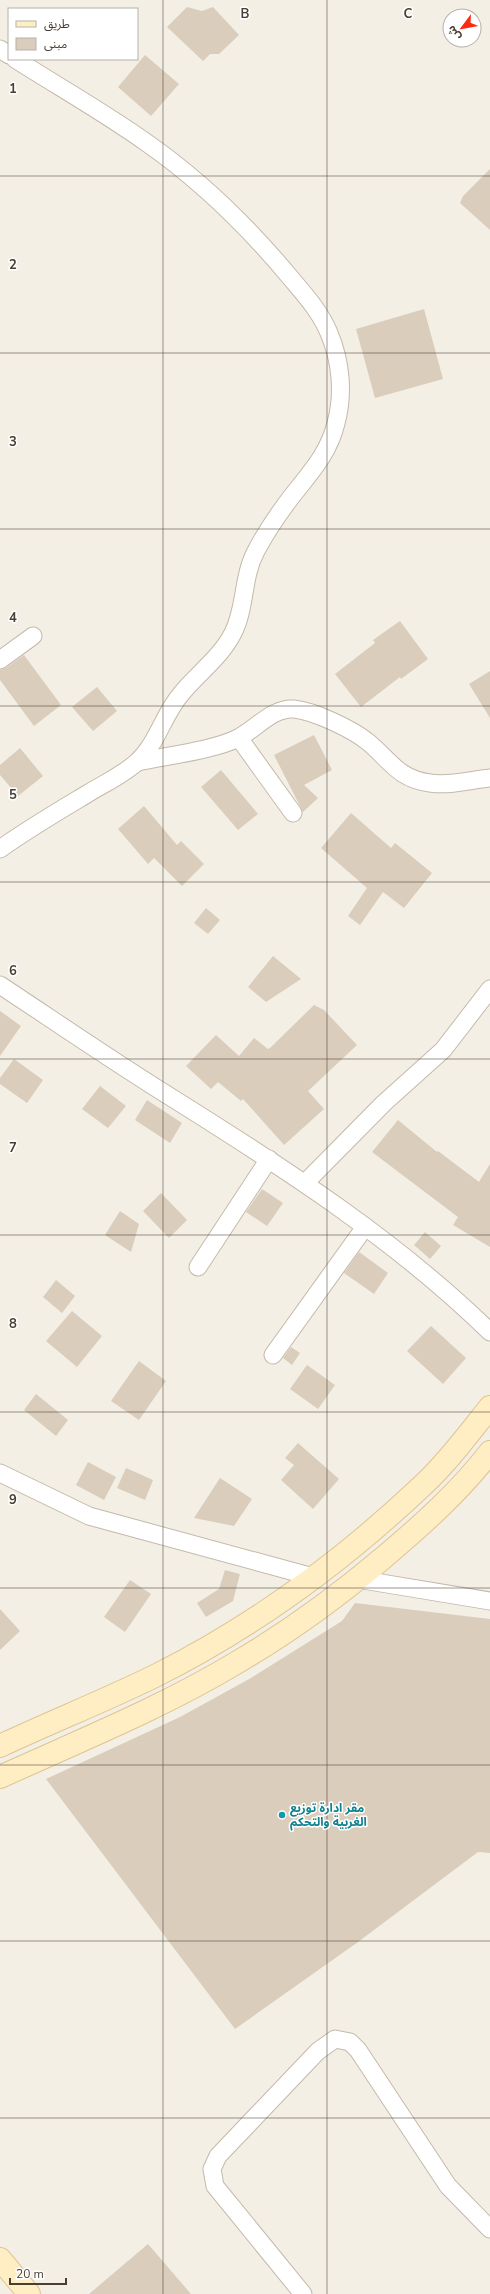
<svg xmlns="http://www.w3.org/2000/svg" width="490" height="2294" viewBox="0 0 490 2294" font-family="'Nunito Sans','Noto Sans Arabic',sans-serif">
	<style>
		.building { fill: #dacdbc }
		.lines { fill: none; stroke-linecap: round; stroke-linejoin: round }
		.minor-casing { stroke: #c4b9a9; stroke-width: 19 }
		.secondary-casing { stroke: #ddc591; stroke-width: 24 }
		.minor { stroke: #fff; stroke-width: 17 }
		.secondary { stroke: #ffeec4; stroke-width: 22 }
		.grid { fill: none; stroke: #483f33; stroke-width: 1; stroke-opacity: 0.55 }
		.culture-dot { fill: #0f9aa8; stroke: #fff; stroke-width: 1.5 }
		.labels { text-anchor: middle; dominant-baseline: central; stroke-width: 3; stroke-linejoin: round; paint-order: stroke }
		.culture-label { font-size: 12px; font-weight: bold; fill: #0d838f; stroke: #fff; text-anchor: start }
		.grid-label { font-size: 13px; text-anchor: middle; font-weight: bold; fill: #483f33; stroke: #fff; stroke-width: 3; stroke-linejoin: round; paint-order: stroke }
	</style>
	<rect width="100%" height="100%" fill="#f4efe5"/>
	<!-- building -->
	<g class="building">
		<path d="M 187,7 L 202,11 L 213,7 L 239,35 L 219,54 L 210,54 L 203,61 L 167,27 Z"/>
		<path d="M 145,55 L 179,84 L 151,116 L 118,87 Z"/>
		<path d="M 490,169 L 490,230 L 460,203 L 463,196 Z"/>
		<path d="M 424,309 L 443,379 L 375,398 L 356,329 Z"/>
		<path d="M 400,621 L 428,659 L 401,679 L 400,677 L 361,707 L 335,674 L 375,643 L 373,640 Z"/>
		<path d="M 24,655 L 61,705 L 34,726 L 0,680 L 0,670 L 6,668 Z"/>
		<path d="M 490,671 L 490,718 L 469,684 Z"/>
		<path d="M 97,687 L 117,711 L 93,731 L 72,707 Z"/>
		<path d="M 314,735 L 332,770 L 304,785 L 318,798 L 303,812 L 274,755 Z"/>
		<path d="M 20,748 L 43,776 L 18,796 L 0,775 L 0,765 Z"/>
		<path d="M 221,770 L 258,814 L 238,830 L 201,787 Z"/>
		<path d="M 144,806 L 177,845 L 181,841 L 204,864 L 182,886 L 154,858 L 148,864 L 118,829 Z"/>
		<path d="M 351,813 L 391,848 L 395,843 L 432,873 L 404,908 L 383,892 L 360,925 L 348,916 L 367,888 L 321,848 Z"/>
		<path d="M 206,908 L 220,920 L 208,934 L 194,923 Z"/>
		<path d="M 273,956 L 301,979 L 266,1002 L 248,987 Z"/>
		<path d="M 314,1005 L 324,1010 L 357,1045 L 308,1091 L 324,1109 L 284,1145 L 243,1099 L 241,1101 L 218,1082 L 211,1089 L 186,1066 L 216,1035 L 239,1056 L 254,1038 L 268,1049 L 270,1048 Z"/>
		<path d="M 0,1011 L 21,1026 L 0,1056 Z"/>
		<path d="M 14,1059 L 43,1080 L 27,1103 L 0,1084 L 0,1078 Z"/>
		<path d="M 100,1086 L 126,1106 L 108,1128 L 82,1109 Z"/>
		<path d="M 147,1100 L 182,1123 L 170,1143 L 135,1120 Z"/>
		<path d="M 398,1120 L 437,1152 L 438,1151 L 479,1182 L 490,1164 L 490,1247 L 453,1225 L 458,1217 L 372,1152 Z"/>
		<path d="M 262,1189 L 283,1203 L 267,1226 L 246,1212 Z"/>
		<path d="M 161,1193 L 187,1220 L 169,1238 L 143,1211 Z"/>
		<path d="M 120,1211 L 139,1224 L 131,1252 L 105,1235 Z"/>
		<path d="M 425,1232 L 441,1246 L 430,1259 L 414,1245 Z"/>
		<path d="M 359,1252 L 388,1273 L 374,1294 L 344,1273 Z"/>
		<path d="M 56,1280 L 75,1296 L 62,1313 L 43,1297 Z"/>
		<path d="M 72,1311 L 102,1336 L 77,1367 L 46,1341 Z"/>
		<path d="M 431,1326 L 466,1358 L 443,1384 L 407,1351 Z"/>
		<path d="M 291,1347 L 300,1353 L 292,1365 L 283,1358 Z"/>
		<path d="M 139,1361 L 166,1381 L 139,1420 L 111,1401 Z"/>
		<path d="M 307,1365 L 335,1385 L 318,1409 L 290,1389 Z"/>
		<path d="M 36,1394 L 68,1420 L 56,1436 L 24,1410 Z"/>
		<path d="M 298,1443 L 339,1479 L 313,1509 L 281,1480 L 294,1465 L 285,1458 Z"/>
		<path d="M 88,1462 L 116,1477 L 104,1500 L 76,1485 Z"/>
		<path d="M 126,1468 L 153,1480 L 145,1500 L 117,1488 Z"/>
		<path d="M 220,1478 L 252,1499 L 234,1526 L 194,1518 Z"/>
		<path d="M 225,1570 L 240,1574 L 233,1601 L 206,1617 L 197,1603 L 219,1589 Z"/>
		<path d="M 130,1580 L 151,1594 L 125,1632 L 104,1617 Z"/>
		<path d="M 355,1603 L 490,1619 L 490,1853 L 478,1852 L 358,1942 L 235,2029 L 46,1779 L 180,1717 L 251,1678 L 342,1621 Z"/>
		<path d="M 0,1609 L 20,1631 L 0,1650 Z"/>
		<path d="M 148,2244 L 191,2294 L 89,2294 Z"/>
	</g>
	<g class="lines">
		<defs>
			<g id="minor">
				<path d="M 0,49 L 9,55"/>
				<path d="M 0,660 L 33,636"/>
				<path d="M 239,738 L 293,813"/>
				<path d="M 138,762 C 165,756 215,750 238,738 C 256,729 273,707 294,709 C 314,711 352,729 368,742 C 390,760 398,779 430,783 C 450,786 470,780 490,778"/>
				<path d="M 0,849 C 28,829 57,812 87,794 C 103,784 123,775 137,762 C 157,744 163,715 181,694 C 197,674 221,657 233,633 C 246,608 242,577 256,551 C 266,532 279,513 292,496 C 310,473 329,453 336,423 C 344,394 341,361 329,333 C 320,311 304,294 289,276 C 248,227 200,180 147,143 C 105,113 59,87 15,59"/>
				<path d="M 0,985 C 59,1024 117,1064 177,1101 C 287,1170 397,1241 490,1332"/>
				<path d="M 305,1183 L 384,1103 L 443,1050 L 490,989"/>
				<path d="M 198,1267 L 269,1159"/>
				<path d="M 273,1355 L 365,1227"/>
				<path d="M 0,1473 L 89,1516 L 313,1577"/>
				<path d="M 357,1579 L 490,1601"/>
				<path d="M 303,2294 L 215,2186 L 212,2169 L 218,2156 L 318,2051 L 335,2039 L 350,2042 L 358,2050 L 448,2186 L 490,2229"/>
			</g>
			<g id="secondary">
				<path d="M 0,1746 C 51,1722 104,1701 155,1676 C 253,1627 344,1560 423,1485 C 448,1462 469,1433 490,1407"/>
				<path d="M 0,1777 C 79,1741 161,1708 236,1663 C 289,1632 337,1597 383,1558 C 422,1525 459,1492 490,1452"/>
				<path d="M 0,2259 L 29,2294"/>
			</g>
		</defs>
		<!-- minor casing -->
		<use href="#minor" class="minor-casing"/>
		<!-- secondary casing -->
		<use href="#secondary" class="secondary-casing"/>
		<!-- minor -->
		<use href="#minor" class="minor"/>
		<!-- secondary -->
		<use href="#secondary" class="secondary"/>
	</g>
	<!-- grid -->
	<path class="grid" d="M 163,0 L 163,2294M 327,0 L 327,2294M 0,176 L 490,176M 0,353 L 490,353M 0,529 L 490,529M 0,706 L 490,706M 0,882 L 490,882M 0,1059 L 490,1059M 0,1235 L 490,1235M 0,1412 L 490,1412M 0,1588 L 490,1588M 0,1765 L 490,1765M 0,1941 L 490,1941M 0,2118 L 490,2118"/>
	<!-- markers -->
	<circle class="culture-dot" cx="282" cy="1815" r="4"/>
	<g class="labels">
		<!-- culture labels -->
		<g class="culture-label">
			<text x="290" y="1808">مقر ادارة توزيع<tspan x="290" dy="14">الغربية والتحكم</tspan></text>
		</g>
	</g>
	<g class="grid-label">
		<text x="245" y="18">B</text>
		<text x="408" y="18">C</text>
		<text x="13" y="93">1</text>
		<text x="13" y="269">2</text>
		<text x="13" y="446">3</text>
		<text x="13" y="622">4</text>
		<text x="13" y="799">5</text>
		<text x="13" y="975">6</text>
		<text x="13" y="1152">7</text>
		<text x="13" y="1328">8</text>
		<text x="13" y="1504">9</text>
	</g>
	<!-- legend -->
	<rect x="8" y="8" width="130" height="52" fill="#ffffff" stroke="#b6b2ad"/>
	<rect x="16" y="21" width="20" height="6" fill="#ffeec4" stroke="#b6b2ad"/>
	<text x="44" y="28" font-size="12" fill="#483f33">طريق</text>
	<rect x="16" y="38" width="20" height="12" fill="#dacdbc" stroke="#b6b2ad"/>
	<text x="44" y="48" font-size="12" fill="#483f33">مبنى</text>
	<!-- north arrow -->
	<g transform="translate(462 28) rotate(238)"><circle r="19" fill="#ffffff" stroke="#b6b2ad"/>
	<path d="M0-3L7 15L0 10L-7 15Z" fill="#ff2811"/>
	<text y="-6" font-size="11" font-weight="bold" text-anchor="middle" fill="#483f33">ش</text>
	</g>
	<!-- scale -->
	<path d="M10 2278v6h56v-6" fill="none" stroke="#483f33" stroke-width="2"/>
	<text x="16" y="2278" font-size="12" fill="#483f33" stroke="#ffffff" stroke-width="3" paint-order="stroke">20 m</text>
</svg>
